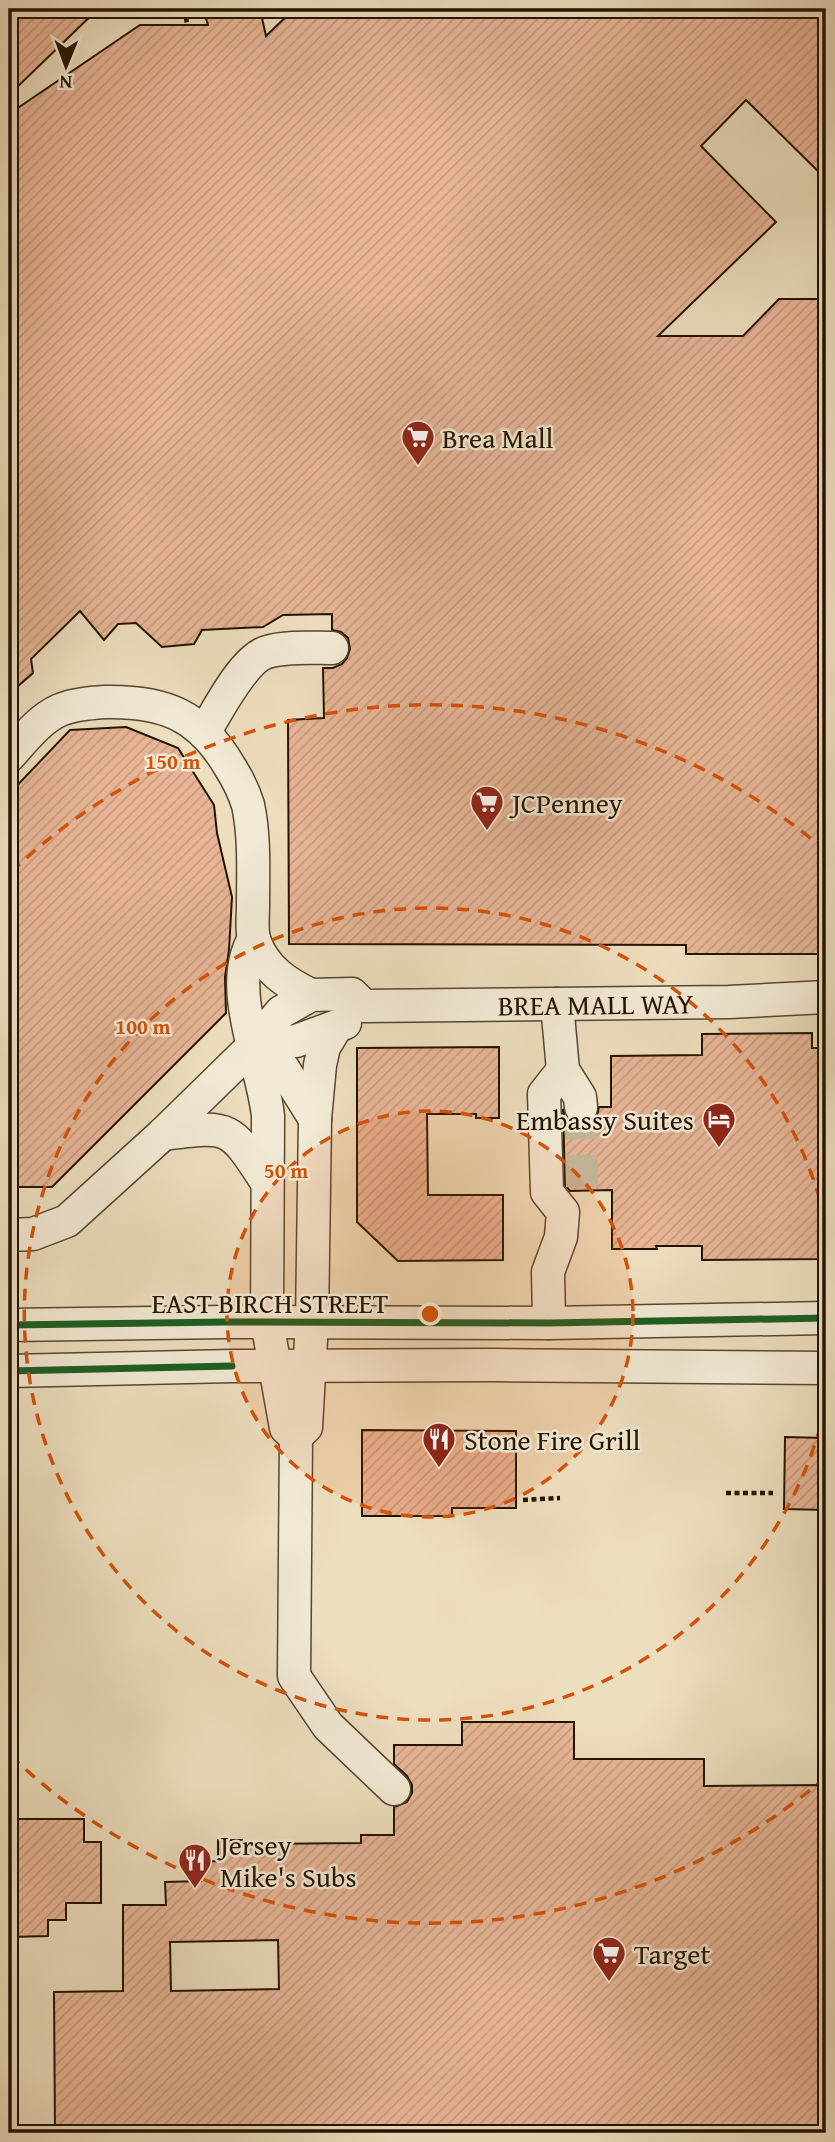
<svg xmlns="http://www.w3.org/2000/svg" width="835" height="2142" viewBox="0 0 835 2142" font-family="'Gentium Book Plus',serif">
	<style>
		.building { fill: url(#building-hatch); stroke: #221300; stroke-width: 2; fill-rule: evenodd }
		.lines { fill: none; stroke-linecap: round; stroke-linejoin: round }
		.minor-tunnel { stroke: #c4b598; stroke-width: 32; stroke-dasharray: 32 16; stroke-linecap: butt }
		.minor-casing { stroke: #554630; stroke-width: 35 }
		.path { stroke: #221300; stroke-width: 4.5; stroke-dasharray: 5 3.5; stroke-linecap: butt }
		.minor { stroke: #f3ead5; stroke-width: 32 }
		.cycleway-casing { stroke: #f3ead5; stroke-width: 11 }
		.cycleway { stroke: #1b5e20; stroke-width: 7 }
		.ring { fill: none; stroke: #d4520b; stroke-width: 3.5; stroke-dasharray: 12 9 }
		.labels { text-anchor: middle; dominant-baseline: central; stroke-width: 5; stroke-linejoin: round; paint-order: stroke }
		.poi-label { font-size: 28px; fill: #221300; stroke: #f3ead5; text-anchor: start }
		.street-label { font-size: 28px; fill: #221300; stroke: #f3ead5 }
		.centre { fill: #d4520b; stroke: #f3ead5; stroke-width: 3.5 }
		.ring-label { font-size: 21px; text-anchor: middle; font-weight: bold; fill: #d4520b; stroke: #f3ead5; stroke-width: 5; stroke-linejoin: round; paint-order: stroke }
	</style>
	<defs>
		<pattern id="building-hatch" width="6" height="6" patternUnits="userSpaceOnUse" patternTransform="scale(1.75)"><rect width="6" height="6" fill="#e7b595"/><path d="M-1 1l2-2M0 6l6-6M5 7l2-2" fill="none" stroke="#c69b7f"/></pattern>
	</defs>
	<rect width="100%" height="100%" fill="#eddebe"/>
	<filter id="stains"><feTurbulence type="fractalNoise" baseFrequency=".00286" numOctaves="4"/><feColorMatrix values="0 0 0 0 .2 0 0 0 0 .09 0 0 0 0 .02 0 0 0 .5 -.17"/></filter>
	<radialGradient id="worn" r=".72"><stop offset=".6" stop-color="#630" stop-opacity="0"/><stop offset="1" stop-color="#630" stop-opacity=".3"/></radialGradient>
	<!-- building -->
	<g class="building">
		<path d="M 9,9 L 98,9 L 9,95 Z"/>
		<path d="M 203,9 L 260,9 L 266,36 L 294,9 L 815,9 L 826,20 L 826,179 L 746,100 L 701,146 L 776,222 L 658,336 L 743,336 L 779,299 L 826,299 L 826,954 L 686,954 L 686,945 L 289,944 L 288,720 L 324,718 L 323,668 L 333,668 L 342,664 L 347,658 L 350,649 L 348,638 L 341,632 L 332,630 L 332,614 L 283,615 L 263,627 L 202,630 L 194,644 L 162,647 L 136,623 L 118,624 L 104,640 L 80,611 L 31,659 L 33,673 L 9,694 L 9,114 L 140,25 L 208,25 Z"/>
		<path d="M 126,727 L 178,748 L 214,805 L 217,833 L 232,897 L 229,950 L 225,977 L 226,1013 L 52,1187 L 9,1187 L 9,794 L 70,730 Z"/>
		<path d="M 812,1033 L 812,1048 L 826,1048 L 824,1259 L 702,1260 L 702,1246 L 656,1246 L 657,1249 L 612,1249 L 612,1190 L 570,1191 L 565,1185 L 563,1109 L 567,1118 L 573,1123 L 582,1125 L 592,1121 L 597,1115 L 599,1107 L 611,1107 L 611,1056 L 702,1055 L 702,1034 Z"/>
		<path d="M 499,1047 L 499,1118 L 476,1118 L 476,1114 L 427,1114 L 428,1195 L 503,1195 L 503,1260 L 398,1261 L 357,1222 L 357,1048 Z"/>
		<path d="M 362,1430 L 516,1431 L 516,1508 L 452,1508 L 452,1516 L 362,1516 Z"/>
		<path d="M 785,1437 L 826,1438 L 826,1510 L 784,1509 Z"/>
		<path d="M 462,1722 L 574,1722 L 574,1759 L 704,1759 L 704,1786 L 826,1785 L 826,2133 L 55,2133 L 54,1992 L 123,1991 L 123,1905 L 166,1905 L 165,1882 L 201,1881 L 201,1862 L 218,1861 L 218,1840 L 242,1840 L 242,1844 L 361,1843 L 361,1835 L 394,1835 L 394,1807 L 407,1802 L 412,1793 L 412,1785 L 407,1776 L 394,1764 L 394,1745 L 462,1745 ZM 278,1940 L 279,1989 L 171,1991 L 170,1942 Z"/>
		<path d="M 9,1819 L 84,1819 L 84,1842 L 101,1842 L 101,1903 L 66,1903 L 66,1920 L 48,1920 L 48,1936 L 9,1937 Z"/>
	</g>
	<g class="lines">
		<!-- minor-tunnel -->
		<path class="minor-tunnel" d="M 581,1107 L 582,1191"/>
		<defs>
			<g id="minor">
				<path d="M 204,733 C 217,712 243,659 267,652 C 287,646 312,648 332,648"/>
				<path d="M 9,756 C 23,741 39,719 60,710 C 74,704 91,703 106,702 C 164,701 200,715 230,767 C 237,778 244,792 248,805 C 255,837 253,873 253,906 C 253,917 251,932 255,942 C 265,969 286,983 311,995"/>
				<path d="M 254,939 C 225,986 263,1066 268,1116 L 267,1322 L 286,1428 L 296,1437"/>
				<path d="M 557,1004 L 563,1070 L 580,1097 L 581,1107"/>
				<path d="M 336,1027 L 324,1047 L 320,1065 L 315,1119 L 312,1322 L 306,1427 L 296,1437 L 294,1676 L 328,1726 L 394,1789"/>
				<path d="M 251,1048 L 296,1041 L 345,1023"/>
				<path d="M 251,1048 L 283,1068 L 315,1119"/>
				<path d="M 163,1134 C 230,1126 229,1124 266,1181"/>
				<path id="s1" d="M 9,1235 L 33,1234 L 67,1221 L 163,1134 L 251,1048 L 281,1012 L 311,995 L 352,994 L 364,1006 L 729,1002 L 826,997"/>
				<path d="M 549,1323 L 548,1272 L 561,1237 L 563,1212 L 547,1192 L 544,1094 L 563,1070"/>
				<path d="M 9,1325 L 226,1322 L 549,1323 L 826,1318"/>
				<path d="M 9,1371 L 232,1366 L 492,1365 L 826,1368"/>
			</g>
		</defs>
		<!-- minor casing -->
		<use href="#minor" class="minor-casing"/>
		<!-- path -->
		<g class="path">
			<path d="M 185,9 L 187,25"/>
			<path d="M 726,1493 L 773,1493"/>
			<path d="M 523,1500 L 560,1498"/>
		</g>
		<!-- minor -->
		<use href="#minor" class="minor"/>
		<defs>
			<g id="cycleway">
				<path d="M 9,1325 L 226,1322 L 549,1323 L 826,1318"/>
				<path d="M 9,1371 L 232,1366"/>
			</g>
		</defs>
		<!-- cycleway casing -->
		<use href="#cycleway" class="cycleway-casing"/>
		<!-- cycleway -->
		<use href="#cycleway" class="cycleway"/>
	</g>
	<!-- distance rings -->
	<circle cx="430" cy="1314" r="203" fill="#d4520b" fill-opacity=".12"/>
	<g class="ring">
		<circle cx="430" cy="1314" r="203"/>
		<path d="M826 1405A406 406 0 1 1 826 1223"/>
		<path d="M826 1777A609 609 0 0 1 11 1756M11 872A609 609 0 0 1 826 851"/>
	</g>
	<!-- icons -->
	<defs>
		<symbol id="supermarket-pin" viewBox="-11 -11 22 30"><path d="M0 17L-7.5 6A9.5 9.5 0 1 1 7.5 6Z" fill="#8f2418" stroke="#f3ead5"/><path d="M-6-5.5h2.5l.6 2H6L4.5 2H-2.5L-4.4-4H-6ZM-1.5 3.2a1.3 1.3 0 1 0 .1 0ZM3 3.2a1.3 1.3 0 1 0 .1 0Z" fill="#fff"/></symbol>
		<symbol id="hotel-pin" viewBox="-11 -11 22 30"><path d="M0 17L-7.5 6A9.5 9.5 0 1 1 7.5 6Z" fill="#8f2418" stroke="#f3ead5"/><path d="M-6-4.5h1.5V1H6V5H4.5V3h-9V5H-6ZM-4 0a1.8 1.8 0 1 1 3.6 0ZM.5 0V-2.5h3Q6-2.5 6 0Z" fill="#fff"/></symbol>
		<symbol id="restaurant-pin" viewBox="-11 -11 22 30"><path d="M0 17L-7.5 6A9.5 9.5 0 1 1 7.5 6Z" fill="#8f2418" stroke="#f3ead5"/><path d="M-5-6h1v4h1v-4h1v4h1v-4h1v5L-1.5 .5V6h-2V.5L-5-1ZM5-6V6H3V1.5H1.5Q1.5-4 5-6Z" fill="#fff"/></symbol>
	</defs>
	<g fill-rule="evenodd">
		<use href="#supermarket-pin" x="399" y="418" width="38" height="52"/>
		<use href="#supermarket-pin" x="468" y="783" width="38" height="52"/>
		<use href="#hotel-pin" x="700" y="1100" width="38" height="52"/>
		<use href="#restaurant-pin" x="420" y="1420" width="38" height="52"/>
		<use href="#restaurant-pin" x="176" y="1841" width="38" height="52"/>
		<use href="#supermarket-pin" x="590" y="1934" width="38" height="52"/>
	</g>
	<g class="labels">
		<!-- poi labels -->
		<g class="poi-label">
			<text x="442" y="437">Brea Mall</text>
			<text x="512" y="802">JCPenney</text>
			<text x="694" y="1119" text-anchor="end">Embassy Suites</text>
			<text x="464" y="1439">Stone Fire Grill</text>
			<text x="220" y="1844">Jersey<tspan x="220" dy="32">Mike's Subs</tspan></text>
			<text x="634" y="1953">Target</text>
		</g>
		<!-- street labels -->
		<g class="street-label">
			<text stroke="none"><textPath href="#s1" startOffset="684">BREA MALL WAY</textPath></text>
			<text x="270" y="1302">EAST BIRCH STREET</text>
		</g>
	</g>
	<circle cx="430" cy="1314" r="10" class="centre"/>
	<g class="ring-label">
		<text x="173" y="769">150 m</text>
		<text x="143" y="1034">100 m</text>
		<text x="286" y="1178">50 m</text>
	</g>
	<!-- margin -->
	<rect width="835" height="2142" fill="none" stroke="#eddebe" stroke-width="35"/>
	<rect x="10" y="10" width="814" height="2121" fill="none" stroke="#221300" stroke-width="3.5"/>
	<rect x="18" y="18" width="800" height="2107" fill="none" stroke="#221300" stroke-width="2"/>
	<!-- north arrow -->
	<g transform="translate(66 66) rotate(181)" stroke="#f3ead5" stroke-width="5" paint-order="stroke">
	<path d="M0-5L12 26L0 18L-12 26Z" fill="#221300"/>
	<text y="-10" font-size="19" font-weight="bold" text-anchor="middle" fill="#221300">N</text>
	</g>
	<rect width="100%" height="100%" filter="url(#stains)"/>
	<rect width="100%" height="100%" fill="url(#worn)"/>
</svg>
